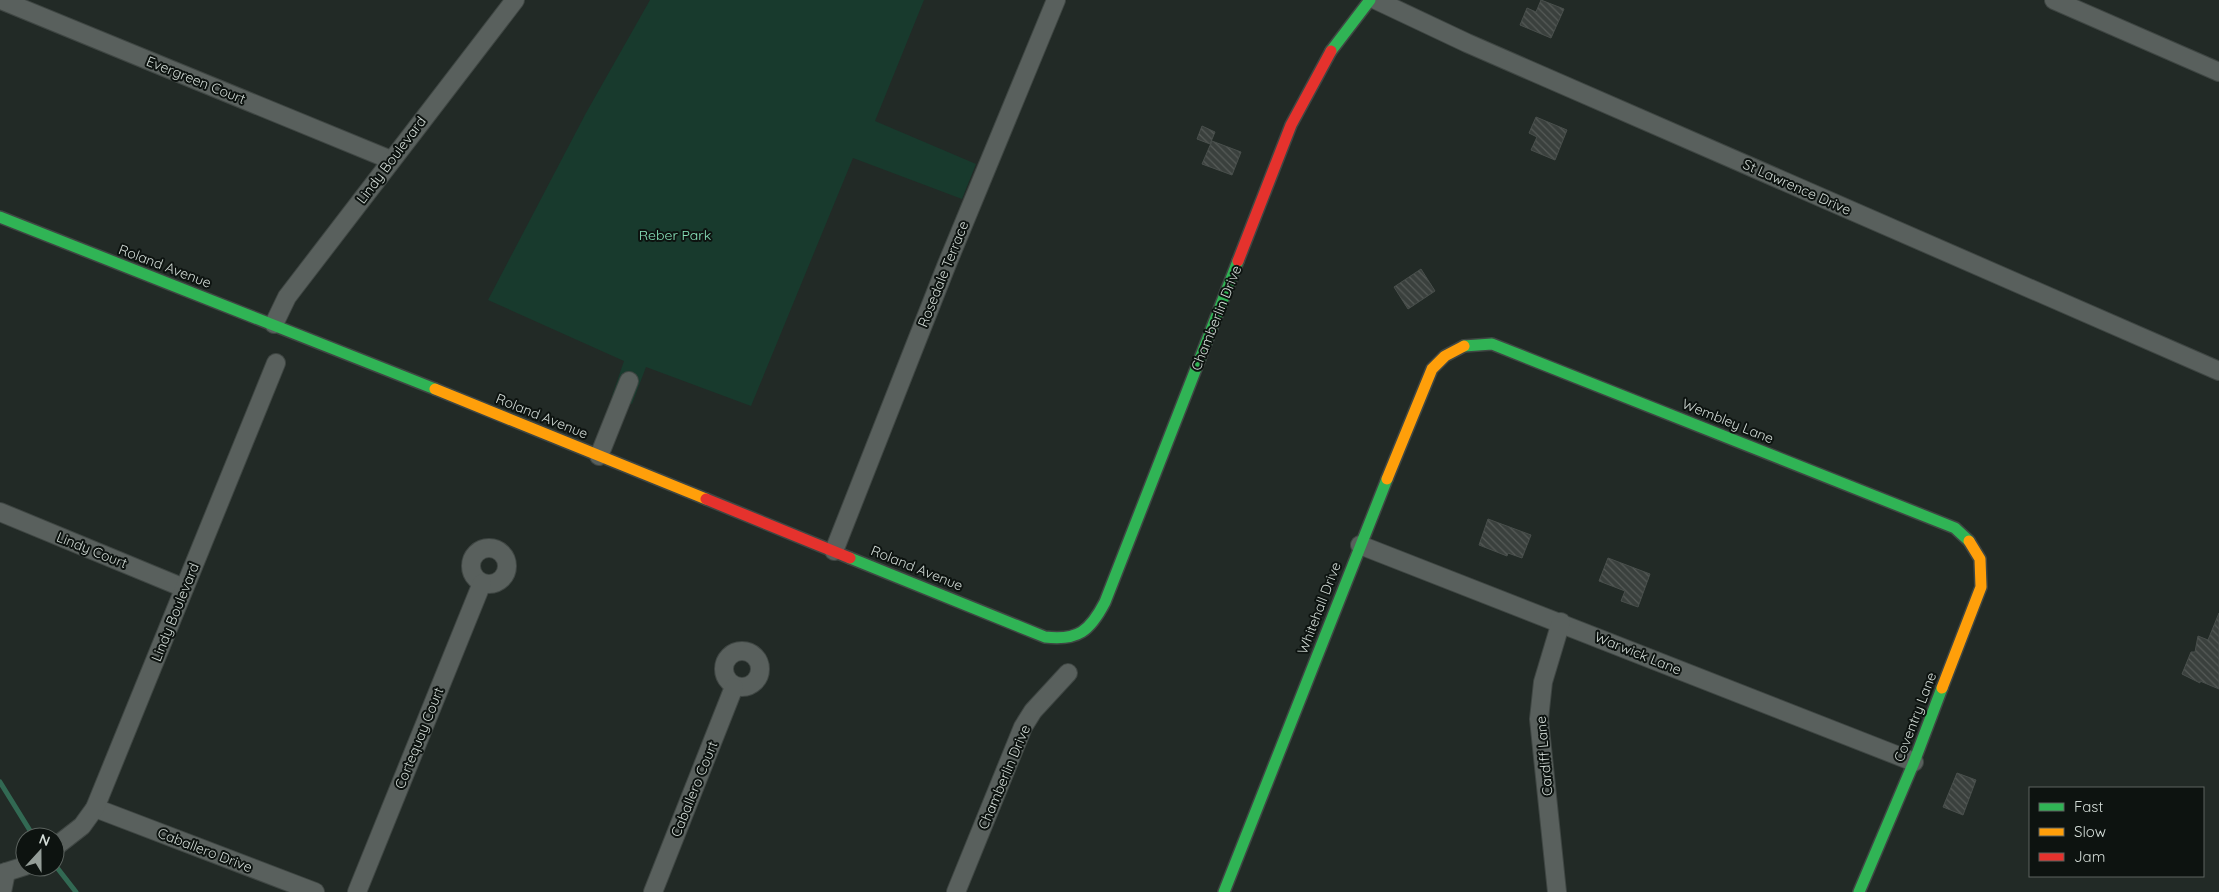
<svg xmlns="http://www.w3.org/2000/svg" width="2219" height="892" viewBox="0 0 2219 892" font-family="Quicksand,sans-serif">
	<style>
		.park { fill: #183a2d }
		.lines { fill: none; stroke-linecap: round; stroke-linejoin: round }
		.stream { stroke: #326953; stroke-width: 5 }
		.building { fill: url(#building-back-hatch); stroke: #494f4c }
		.street-casing { stroke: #3f4643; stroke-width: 20 }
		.fast-casing { stroke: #3f4643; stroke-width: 14 }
		.slow-casing { stroke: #3f4643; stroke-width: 14 }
		.jam-casing { stroke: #3f4643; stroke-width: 14 }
		.street { stroke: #59605d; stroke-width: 18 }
		.fast { stroke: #30b455; stroke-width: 11 }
		.slow { stroke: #ff9f0a; stroke-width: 11 }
		.jam { stroke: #e5322d; stroke-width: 11 }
		.labels { text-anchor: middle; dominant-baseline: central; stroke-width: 4; stroke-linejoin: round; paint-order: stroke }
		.street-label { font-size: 14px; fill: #d2dbd6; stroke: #0d1310 }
		.park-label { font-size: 14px; fill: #88e2ba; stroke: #0d1310 }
	</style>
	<defs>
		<pattern id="building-back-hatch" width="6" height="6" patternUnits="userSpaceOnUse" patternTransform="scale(1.25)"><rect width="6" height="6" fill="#3a403d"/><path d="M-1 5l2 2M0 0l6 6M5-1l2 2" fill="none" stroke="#565b58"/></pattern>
	</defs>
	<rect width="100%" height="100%" fill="#222a26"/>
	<!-- park -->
	<path class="park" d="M 650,0 L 924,0 L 875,121 L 976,164 L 962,199 L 853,158 L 751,406 L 646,367 L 632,404 L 612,396 L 624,361 L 488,300 L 586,113 Z"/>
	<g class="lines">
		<!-- stream -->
		<g class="stream">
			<path d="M 0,782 L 34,837"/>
			<path d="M 55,865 L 76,892"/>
		</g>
	</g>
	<!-- building -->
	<g class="building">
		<path d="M 1541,0 L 1564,9 L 1551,38 L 1520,25 L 1527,8 L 1536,12 Z"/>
		<path d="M 1536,117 L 1567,130 L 1555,160 L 1531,150 L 1537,137 L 1529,133 Z"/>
		<path d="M 1202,126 L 1215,132 L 1210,144 L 1197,139 Z"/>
		<path d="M 1212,141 L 1241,152 L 1232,175 L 1202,164 Z"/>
		<path d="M 1421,269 L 1435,291 L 1408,309 L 1394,287 Z"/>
		<path d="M 1488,519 L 1531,535 L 1522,558 L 1508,553 L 1507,556 L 1479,545 Z"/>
		<path d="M 1608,558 L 1650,574 L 1638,607 L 1621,601 L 1625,591 L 1599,581 Z"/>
		<path d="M 2219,613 L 2219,689 L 2200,681 L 2200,683 L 2182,674 L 2191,652 L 2195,652 L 2198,636 L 2208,640 Z"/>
		<path d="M 1957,773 L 1976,780 L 1963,815 L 1943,807 Z"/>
	</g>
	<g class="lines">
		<defs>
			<g id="street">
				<path d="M 1,0 L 391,160"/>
				<path d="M 1376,0 L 1467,43 L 2219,371"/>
				<path d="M 2054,0 L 2219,72"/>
				<path d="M 274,324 L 287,297 L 515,0"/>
				<path d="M 599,456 L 629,381"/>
				<path d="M 0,512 L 184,588"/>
				<path d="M 1360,545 L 1914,762"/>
				<circle cx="489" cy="566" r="18"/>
				<path d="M 834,551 L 947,264 L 1056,0"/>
				<circle cx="742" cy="669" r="18"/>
				<path d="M 95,808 L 315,892"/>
				<path d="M 55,847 L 82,826 L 95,808 L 276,363"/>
				<path d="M 0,874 L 25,866"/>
				<path d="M 2,892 L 6,872"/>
				<path d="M 357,892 L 482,583"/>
				<path d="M 653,892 L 734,687"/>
				<path d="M 956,892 L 1023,727 L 1033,711 L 1068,673"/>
				<path d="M 1557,892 L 1539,719 L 1543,682 L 1561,622"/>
			</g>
			<g id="fast">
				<path d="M 1331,51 L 1370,0"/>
				<path d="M 0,217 L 435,389"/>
				<path d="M 1464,346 L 1492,344 L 1955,528 L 1969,541"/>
				<path d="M 850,558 L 1045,637 C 1078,641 1090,631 1105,602 L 1238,261"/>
				<path d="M 1224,892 L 1387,479"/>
				<path d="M 1859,892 L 1914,762 L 1942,688"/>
			</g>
			<g id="slow">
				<path d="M 435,389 L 706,499"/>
				<path d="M 1387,479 L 1432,369 L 1445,356 L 1464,346"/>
				<path d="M 1942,688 L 1981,587 L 1980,559 L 1969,541"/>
			</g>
			<g id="jam">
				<path d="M 1238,261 L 1291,125 L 1331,51"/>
				<path d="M 706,499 L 850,558"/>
			</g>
		</defs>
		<!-- street casing -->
		<use href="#street" class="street-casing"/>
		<!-- fast casing -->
		<use href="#fast" class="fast-casing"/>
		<!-- slow casing -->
		<use href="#slow" class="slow-casing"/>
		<!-- jam casing -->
		<use href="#jam" class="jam-casing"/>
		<!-- street -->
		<use href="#street" class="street"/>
		<!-- fast -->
		<use href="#fast" class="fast"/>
		<!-- slow -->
		<use href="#slow" class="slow"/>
		<!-- jam -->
		<use href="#jam" class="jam"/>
	</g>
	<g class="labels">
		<!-- street labels -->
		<g class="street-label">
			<text transform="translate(196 80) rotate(22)">Evergreen Court</text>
			<text transform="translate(391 160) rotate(-53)">Lindy Boulevard</text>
			<text transform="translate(1797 187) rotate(24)">St Lawrence Drive</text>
			<text transform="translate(165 266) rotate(21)">Roland Avenue</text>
			<text transform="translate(943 274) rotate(-68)">Rosedale Terrace</text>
			<text transform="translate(1216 318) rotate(-68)">Chamberlin Drive</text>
			<text transform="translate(542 416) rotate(22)">Roland Avenue</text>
			<text transform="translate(1728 421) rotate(22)">Wembley Lane</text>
			<text transform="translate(92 550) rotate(22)">Lindy Court</text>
			<text transform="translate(917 568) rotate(22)">Roland Avenue</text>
			<text transform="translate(1319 608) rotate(-69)">Whitehall Drive</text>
			<text transform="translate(175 612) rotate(-68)">Lindy Boulevard</text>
			<text transform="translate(1638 653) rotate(22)">Warwick Lane</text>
			<text transform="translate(1915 717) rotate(-69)">Coventry Lane</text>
			<text transform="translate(419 738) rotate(-68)">Cortequay Court</text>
			<text transform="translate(1544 756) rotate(-95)">Cardiff Lane</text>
			<text transform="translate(1004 777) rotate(-67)">Chamberlin Drive</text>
			<text transform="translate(694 789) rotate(-68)">Caballero Court</text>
			<text transform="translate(205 850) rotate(21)">Caballero Drive</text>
		</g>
		<!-- park labels -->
		<g class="park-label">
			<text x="675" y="235">Reber Park</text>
		</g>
	</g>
	<!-- legend -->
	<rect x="2029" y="787" width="175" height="90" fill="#0d1310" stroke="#5c635f"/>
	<rect x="2039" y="803" width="25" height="8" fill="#30b455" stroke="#5c635f"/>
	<text x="2074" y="812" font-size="15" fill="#d2dbd6">Fast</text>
	<rect x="2039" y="828" width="25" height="8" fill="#ff9f0a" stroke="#5c635f"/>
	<text x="2074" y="837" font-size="15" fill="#d2dbd6">Slow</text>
	<rect x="2039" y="853" width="25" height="8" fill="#e5322d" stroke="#5c635f"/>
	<text x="2074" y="862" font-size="15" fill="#d2dbd6">Jam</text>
	<!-- north arrow -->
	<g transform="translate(40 852) rotate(21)"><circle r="24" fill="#0d1310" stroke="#5c635f"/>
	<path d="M0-4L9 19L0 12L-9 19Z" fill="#949d98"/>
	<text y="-8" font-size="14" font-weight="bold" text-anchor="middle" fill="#d2dbd6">N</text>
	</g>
</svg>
